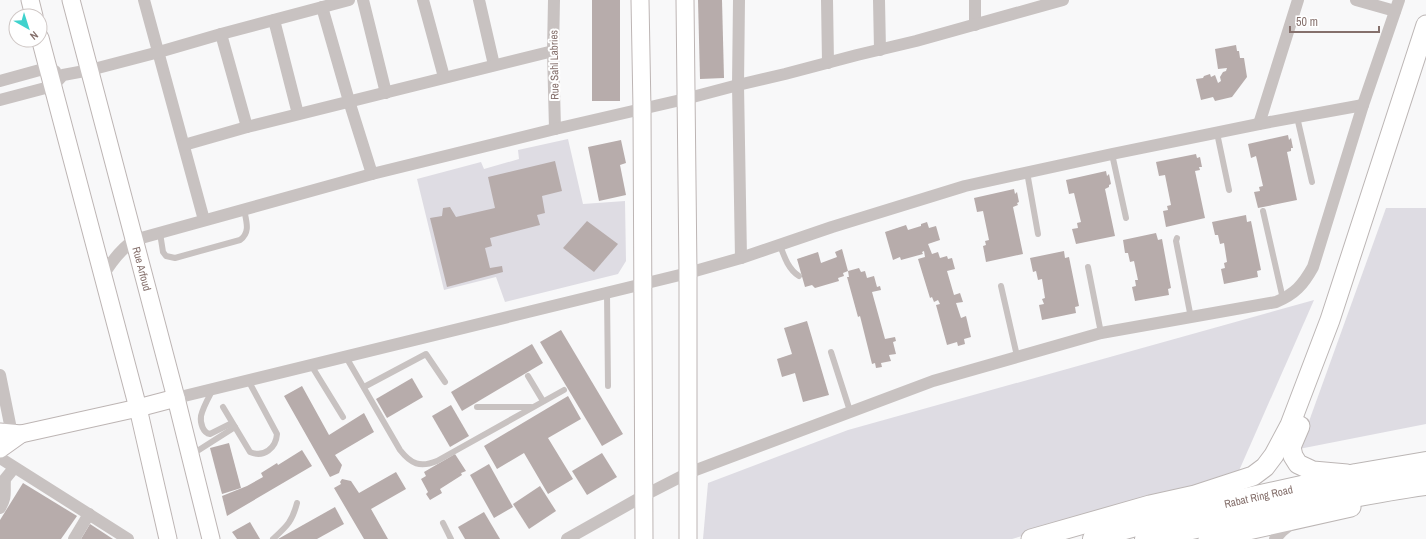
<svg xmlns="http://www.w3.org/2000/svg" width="1426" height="539" viewBox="0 0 1426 539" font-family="'Archivo Narrow',sans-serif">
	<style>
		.green { fill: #dedce3 }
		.building { fill: #b7acab }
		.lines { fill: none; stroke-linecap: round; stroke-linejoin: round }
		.secondary-casing { stroke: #bdb5b4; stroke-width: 19 }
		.primary-casing { stroke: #bcb6b5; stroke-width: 21 }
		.highway-casing { stroke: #bbb6b5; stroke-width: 24 }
		.lane { stroke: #c8c2c1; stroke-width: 6 }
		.street { stroke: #c8c2c1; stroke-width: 12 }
		.secondary { stroke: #fff; stroke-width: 17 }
		.primary { stroke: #fff; stroke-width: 19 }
		.highway { stroke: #fff; stroke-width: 22 }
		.labels { text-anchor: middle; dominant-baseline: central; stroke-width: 4; stroke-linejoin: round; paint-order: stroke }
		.street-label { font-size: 11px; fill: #85706c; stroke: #fff }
	</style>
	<rect width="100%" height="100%" fill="#f8f8f9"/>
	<!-- green -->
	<g class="green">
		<path d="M 568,139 L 583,204 L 625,201 L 626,261 L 618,274 L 505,302 L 496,277 L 444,290 L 417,179 L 481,162 L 484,169 L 519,159 L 518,150 Z"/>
		<path d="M 1386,208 L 1426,208 L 1426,424 L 1299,449 Z"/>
		<path d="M 1314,300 L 1238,473 L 1012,539 L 703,539 L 708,483 L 848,430 Z"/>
	</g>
	<!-- building -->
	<g class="building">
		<rect x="592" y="0" width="28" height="101"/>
		<path d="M 698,0 L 722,0 L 724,78 L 700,79 Z"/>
		<path d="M 1236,45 L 1237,51 L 1239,51 L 1240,58 L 1244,58 L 1247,77 L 1232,97 L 1215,101 L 1213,97 L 1201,100 L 1196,79 L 1203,78 L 1204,76 L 1210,74 L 1211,77 L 1215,75 L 1218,83 L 1221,81 L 1220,77 L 1223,72 L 1226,71 L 1227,68 L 1218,69 L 1215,49 Z"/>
		<path d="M 1288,135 L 1289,140 L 1291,138 L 1293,148 L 1291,148 L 1291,151 L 1287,152 L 1297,200 L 1258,208 L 1254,192 L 1260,191 L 1259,187 L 1263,186 L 1256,156 L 1251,158 L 1248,144 Z"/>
		<path d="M 621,140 L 626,163 L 620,165 L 626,195 L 599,201 L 588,147 Z"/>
		<path d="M 1196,154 L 1197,158 L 1200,157 L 1202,167 L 1199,167 L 1200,170 L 1195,171 L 1205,218 L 1166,227 L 1163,211 L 1168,210 L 1167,206 L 1171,205 L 1165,175 L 1159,176 L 1156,162 Z"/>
		<path d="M 555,161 L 562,191 L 542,196 L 545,213 L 537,215 L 540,225 L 490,238 L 492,246 L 485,248 L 490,268 L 502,266 L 503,272 L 447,287 L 430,218 L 442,216 L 443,208 L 450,207 L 456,217 L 495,208 L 488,177 Z"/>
		<path d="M 1106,171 L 1107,176 L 1109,174 L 1111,184 L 1109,185 L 1109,187 L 1105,189 L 1115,236 L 1076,244 L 1072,229 L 1078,228 L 1077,223 L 1081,222 L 1074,193 L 1069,194 L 1066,180 Z"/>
		<path d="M 1014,189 L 1015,194 L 1017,192 L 1019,202 L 1017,203 L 1018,205 L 1013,207 L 1023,254 L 986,262 L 983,246 L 986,245 L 985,241 L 989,240 L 983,211 L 977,212 L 974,198 Z"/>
		<path d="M 1246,215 L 1247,222 L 1251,221 L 1261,270 L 1257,271 L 1258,277 L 1224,284 L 1221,269 L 1225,268 L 1224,263 L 1227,262 L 1224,243 L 1220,244 L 1218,235 L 1215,235 L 1212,222 Z"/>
		<path d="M 587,221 L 618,244 L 594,272 L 563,248 Z"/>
		<path d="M 927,222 L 929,228 L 936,226 L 940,240 L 928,244 L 932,254 L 938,252 L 940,258 L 947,256 L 948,259 L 952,258 L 955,269 L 947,271 L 954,295 L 960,293 L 963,302 L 956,303 L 961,318 L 966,316 L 971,337 L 964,339 L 965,344 L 958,346 L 957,342 L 947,345 L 936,305 L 940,304 L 938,300 L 934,302 L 932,297 L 930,298 L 918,259 L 925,257 L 924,251 L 922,252 L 923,254 L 901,260 L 900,257 L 893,260 L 885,232 L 906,225 L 908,230 L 921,226 L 921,224 Z"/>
		<path d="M 1156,233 L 1158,240 L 1162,239 L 1171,288 L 1168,289 L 1169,295 L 1135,301 L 1132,287 L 1136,286 L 1135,280 L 1138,280 L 1134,261 L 1130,262 L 1128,253 L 1125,253 L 1123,240 Z"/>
		<path d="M 842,249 L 848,271 L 843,273 L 844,276 L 838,278 L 839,281 L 815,288 L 812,285 L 805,287 L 797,259 L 818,252 L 821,263 L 837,257 L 835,252 Z"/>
		<path d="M 1064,251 L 1065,258 L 1069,257 L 1079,306 L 1075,307 L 1076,313 L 1042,320 L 1039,305 L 1044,304 L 1042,299 L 1045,298 L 1042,279 L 1038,280 L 1036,271 L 1033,272 L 1030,258 Z"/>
		<path d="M 859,268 L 861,272 L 865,271 L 867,278 L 874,276 L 877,287 L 880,286 L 881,290 L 872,292 L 885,339 L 895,337 L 896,341 L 893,342 L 896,354 L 889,355 L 891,361 L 881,363 L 882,367 L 876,368 L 875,363 L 872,364 L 860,316 L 858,317 L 847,277 L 849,277 L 848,271 Z"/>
		<path d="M 807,321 L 829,395 L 803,402 L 795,373 L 782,377 L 777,359 L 792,354 L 784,328 Z"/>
		<path d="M 561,330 L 623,434 L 602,446 L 540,342 Z"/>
		<path d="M 532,344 L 543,363 L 462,411 L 451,392 Z"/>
		<path d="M 412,378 L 423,397 L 387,418 L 376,399 Z"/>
		<path d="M 302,386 L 329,435 L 364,413 L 374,432 L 335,455 L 342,465 L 339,473 L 330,477 L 284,396 Z"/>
		<path d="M 568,396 L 581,419 L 548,438 L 573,479 L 548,494 L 524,453 L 497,469 L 484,446 Z"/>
		<path d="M 451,405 L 469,436 L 450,447 L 432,416 Z"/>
		<path d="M 229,443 L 241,488 L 222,494 L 210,448 Z"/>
		<path d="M 302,450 L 312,466 L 227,516 L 222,496 L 247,486 L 263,477 L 261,473 L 277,463 L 278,465 Z"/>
		<path d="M 602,453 L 617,477 L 587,495 L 572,471 Z"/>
		<path d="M 455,454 L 466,471 L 461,473 L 462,475 L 440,489 L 442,493 L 430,500 L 426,494 L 428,492 L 421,479 L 426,476 L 424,472 Z"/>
		<path d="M 489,464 L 513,507 L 494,518 L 470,475 Z"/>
		<path d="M 396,472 L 406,489 L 371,509 L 388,539 L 364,539 L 334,488 L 341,484 L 340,482 L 342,479 L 351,481 L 359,493 Z"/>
		<path d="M 23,483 L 77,516 L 61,539 L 0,539 L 0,520 Z"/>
		<path d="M 540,486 L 556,511 L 529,529 L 513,504 Z"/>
		<path d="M 335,507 L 344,524 L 317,539 L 278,539 Z"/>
		<path d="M 484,512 L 500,539 L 465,539 L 458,527 Z"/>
		<path d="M 250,522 L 260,539 L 237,539 L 232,532 Z"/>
		<path d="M 90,524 L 113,539 L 81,539 Z"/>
	</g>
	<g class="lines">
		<defs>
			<g id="secondary">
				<path d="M 30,0 L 34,16"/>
				<path id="s1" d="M 71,0 L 176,398 L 211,539"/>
				<path d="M 640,0 L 642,109 L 644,539"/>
				<path d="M 685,0 L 688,273 L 688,539"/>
				<path d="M 40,38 L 138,408 L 168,539"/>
				<path d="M 0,432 L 21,434 L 138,408 L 176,398"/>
				<path d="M 0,449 L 21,434"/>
			</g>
			<g id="primary">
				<path d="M 1300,426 L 1291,447 L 1293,456 L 1298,464 L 1313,471 L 1347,474"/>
				<path d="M 1031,539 L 1150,505 L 1195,495 L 1253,476 L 1265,467 L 1274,455 L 1290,425 L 1330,320 L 1426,25"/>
				<path d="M 1208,539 L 1351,507"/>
			</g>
			<g id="highway">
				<path id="s2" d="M 1094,539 L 1121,529 L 1161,518 L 1356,475 L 1426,463"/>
				<path d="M 1146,539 C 1208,523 1270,511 1333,500 C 1364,494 1395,488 1426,484"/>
			</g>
		</defs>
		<!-- secondary casing -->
		<use href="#secondary" class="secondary-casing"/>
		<!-- primary casing -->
		<use href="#primary" class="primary-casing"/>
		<!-- highway casing -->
		<use href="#highway" class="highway-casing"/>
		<!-- lane -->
		<g class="lane">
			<path d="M 1297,117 L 1312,182"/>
			<path d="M 1217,133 L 1229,190"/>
			<path d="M 1112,154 L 1126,218"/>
			<path d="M 1027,172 L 1038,234"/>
			<path d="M 1263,211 L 1283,299"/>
			<path d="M 160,233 L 163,252 L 166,256 L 175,258 L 240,240 C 251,232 246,221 244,209"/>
			<path d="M 1177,238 L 1176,241 L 1191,318"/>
			<path d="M 780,245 C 784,256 788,269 799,276"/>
			<path d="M 1088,267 L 1101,333"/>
			<path d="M 1001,286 L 1017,356"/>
			<path d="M 607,293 L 608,386"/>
			<path d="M 831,352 L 850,411"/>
			<path d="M 346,357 L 400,450 C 411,464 420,468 437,461 L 564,390"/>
			<path d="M 311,365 L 343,417"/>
			<path d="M 528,376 L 543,401"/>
			<path d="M 364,387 L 426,354 L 445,382"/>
			<path d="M 213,389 C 209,397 203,407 201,416 C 200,423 203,433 210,434 L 232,423"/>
			<path d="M 223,407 L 250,452 C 264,458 276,448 277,434 L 248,380"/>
			<path d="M 477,407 L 531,407"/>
			<path d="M 191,455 L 235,427"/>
			<path d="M 443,523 L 451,539"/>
			<path d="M 273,539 C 287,526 292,522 297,503"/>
		</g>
		<!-- street -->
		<g class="street">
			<path d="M 144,0 L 204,220"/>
			<path d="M 363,0 L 386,93"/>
			<path d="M 423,0 L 444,77"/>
			<path d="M 479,0 L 494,65"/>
			<path d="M 554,0 L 553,51 L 555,129"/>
			<path d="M 739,0 L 738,85 L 741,258"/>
			<path d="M 827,0 L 828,63"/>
			<path d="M 879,0 L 880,50"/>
			<path d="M 975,0 L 975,25"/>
			<path d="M 1356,0 L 1395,11"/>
			<path d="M 322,7 L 349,101 L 372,174"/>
			<path d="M 274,20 L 298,114"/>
			<path d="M 221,34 L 247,127"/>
			<path d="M 0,81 L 47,68 L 55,71"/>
			<path d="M 0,100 L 53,86 L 63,75 L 90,70 L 159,52 L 221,34 L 349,0"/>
			<path d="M 1259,124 L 1298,0"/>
			<path d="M 184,145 L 247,127 L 553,51"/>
			<path d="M 102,277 C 111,262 120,250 134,240 L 372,174 L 555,129 L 685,99 L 738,85 L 785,74 L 857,55 L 916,41 L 1063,0"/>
			<path d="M 0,375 L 13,439"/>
			<path d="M 176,398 L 688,273 L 741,258 L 832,227 L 965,186 L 1112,154 L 1259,124 L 1363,105"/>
			<path d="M 0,458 L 128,539"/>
			<path d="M 0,508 C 7,496 4,493 5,479 L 14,468"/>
			<path d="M 74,539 L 89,514"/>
			<path d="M 567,539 L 645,495 L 688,473 L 933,381 L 1101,333 L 1276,302 C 1295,294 1303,285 1313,267 L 1363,105 L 1399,0"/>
			<path d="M 1275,539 L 1282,531 L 1293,522"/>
		</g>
		<!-- secondary -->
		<use href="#secondary" class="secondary"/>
		<!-- primary -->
		<use href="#primary" class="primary"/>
		<!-- highway -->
		<use href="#highway" class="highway"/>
	</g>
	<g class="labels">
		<!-- street labels -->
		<g class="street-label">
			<text transform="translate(554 65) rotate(-91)">Rue Sahl Labries</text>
			<text stroke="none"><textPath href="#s1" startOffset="278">Rue Arfoud</textPath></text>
			<text stroke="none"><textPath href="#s2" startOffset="170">Rabat Ring Road</textPath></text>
		</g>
	</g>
	<!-- north arrow -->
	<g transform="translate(28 28) rotate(141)"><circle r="19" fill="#ffffff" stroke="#cec6c4"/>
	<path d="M0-3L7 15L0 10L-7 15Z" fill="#3fd2cd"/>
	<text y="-6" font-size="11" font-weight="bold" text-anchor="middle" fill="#85706c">N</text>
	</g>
	<!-- scale -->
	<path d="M1290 26v6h89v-6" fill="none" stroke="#85706c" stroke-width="2"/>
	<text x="1296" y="26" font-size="12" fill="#85706c" stroke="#ffffff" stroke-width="3" paint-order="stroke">50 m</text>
</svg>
